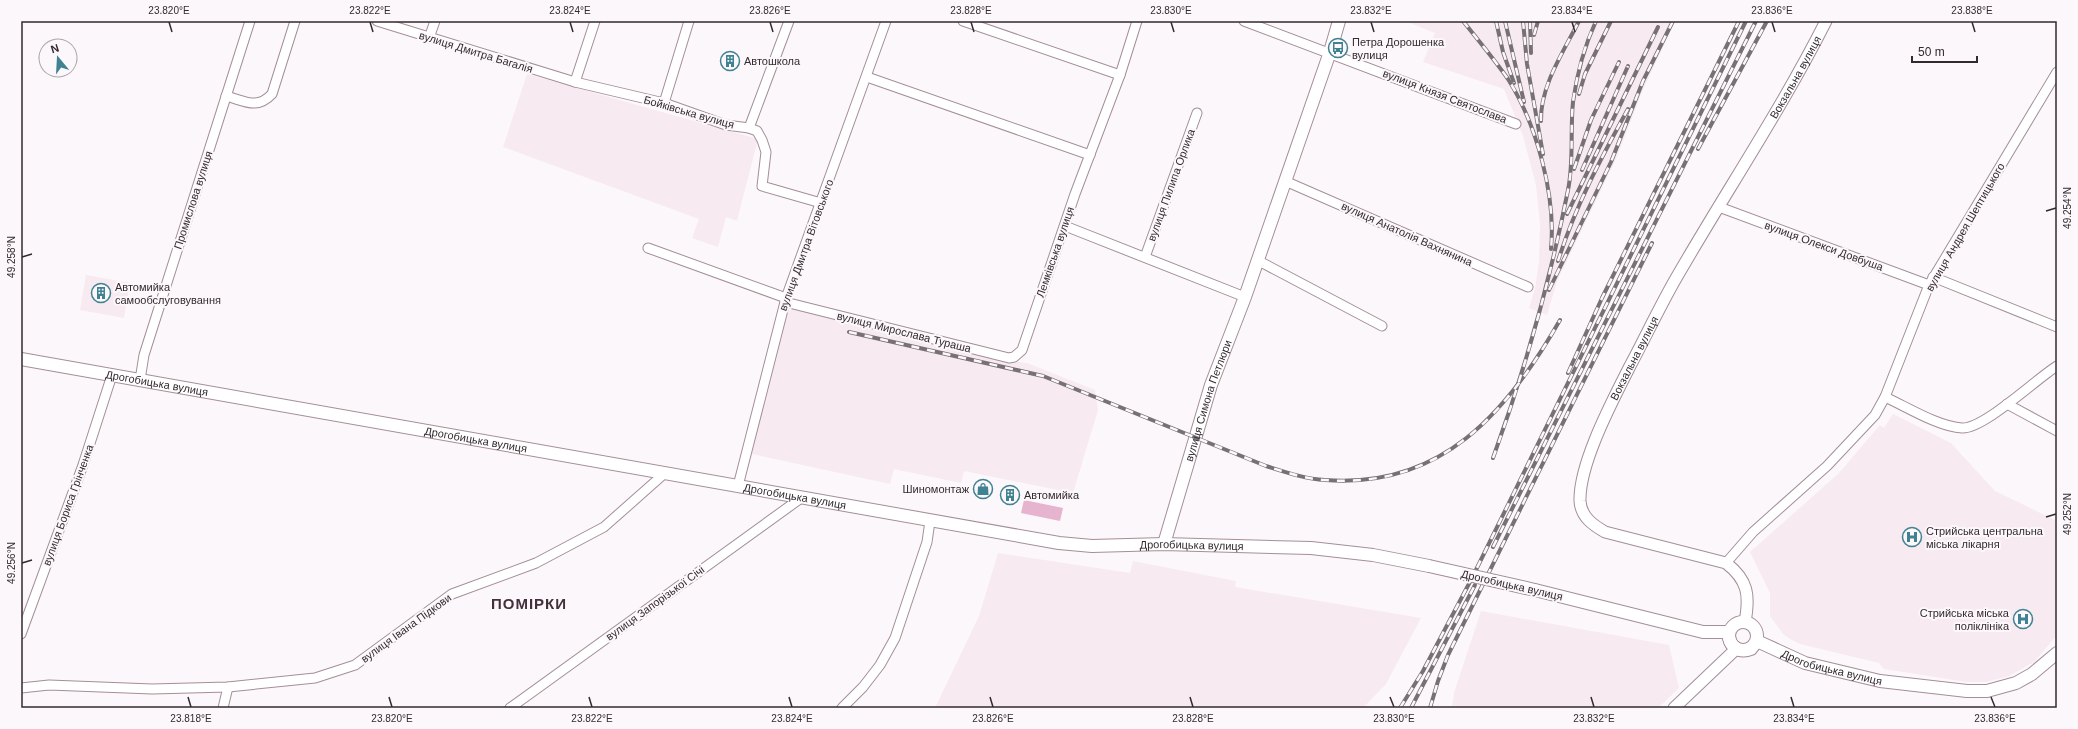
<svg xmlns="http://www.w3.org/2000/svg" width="2078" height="729" viewBox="0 0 2078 729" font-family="Helvetica,sans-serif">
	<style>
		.built { fill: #f7eaf0 }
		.green { fill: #e6b4cf }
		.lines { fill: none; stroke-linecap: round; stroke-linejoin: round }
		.minor-casing { stroke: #a48e99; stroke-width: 11 }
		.tertiary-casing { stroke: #a48e99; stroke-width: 13 }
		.secondary-casing { stroke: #a48e99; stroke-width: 14 }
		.minor { stroke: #fff; stroke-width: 9 }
		.tertiary { stroke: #fff; stroke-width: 11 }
		.secondary { stroke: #fff; stroke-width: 12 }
		.rail-casing { stroke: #777074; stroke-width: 4 }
		.rail { stroke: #fcf7fa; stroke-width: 2.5; stroke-dasharray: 8; stroke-linecap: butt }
		.secondary-bridge-casing { stroke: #a48e99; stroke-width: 14; stroke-linecap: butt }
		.secondary-bridge { stroke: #fff; stroke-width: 12 }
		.ticks { fill: none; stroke: #332a2f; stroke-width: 1.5 }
		.labels { text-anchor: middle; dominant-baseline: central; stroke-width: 4; stroke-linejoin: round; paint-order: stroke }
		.poi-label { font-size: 11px; fill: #332a2f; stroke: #fcf7fa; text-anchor: start }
		.street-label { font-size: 11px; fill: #332a2f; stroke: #fcf7fa }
		.district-label { font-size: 15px; font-weight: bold; letter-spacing: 1px; fill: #43303b; stroke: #fcf7fa }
		.neatline { fill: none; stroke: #332a2f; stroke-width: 1.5 }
		.ticks-label { font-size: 10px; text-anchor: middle; fill: #332a2f }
	</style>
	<rect width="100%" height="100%" fill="#fcf7fa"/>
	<!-- built -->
	<g class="built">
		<path d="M 1405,21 L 1675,21 L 1642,92 L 1616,159 L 1557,281 L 1547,315 L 1529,308 L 1535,289 L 1539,261 L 1540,224 L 1536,185 L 1523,136 L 1504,89 L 1423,62 L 1435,33 Z"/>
		<path d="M 527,74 L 758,139 L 737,221 L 726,217 L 718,247 L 692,238 L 699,219 L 503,147 Z"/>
		<path d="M 86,275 L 130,283 L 124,318 L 80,310 Z"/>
		<path d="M 796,307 L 1008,361 L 1027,363 L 1095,390 L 1098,410 L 1073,493 L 964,471 L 961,483 L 894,469 L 890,484 L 752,454 L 786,313 Z"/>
		<path d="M 1893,414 L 1951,443 L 1995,491 L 2057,521 L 2057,635 L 2034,662 L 2009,676 L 1986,682 L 1967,682 L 1884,669 L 1879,663 L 1800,644 L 1790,639 L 1783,634 L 1770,616 L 1770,593 L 1750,552 L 1839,473 L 1880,425 L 1884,428 Z"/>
		<path d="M 998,553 L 1130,573 L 1133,561 L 1236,581 L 1235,587 L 1421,618 L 1386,684 L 1363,708 L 935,708 L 979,616 Z"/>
		<path d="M 1481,611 L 1669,645 L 1679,688 L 1658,708 L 1452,708 L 1454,693 Z"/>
	</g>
	<!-- green -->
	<path class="green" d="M 1024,500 L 1063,508 L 1060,521 L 1021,513 Z"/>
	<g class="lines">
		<defs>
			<g id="minor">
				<path d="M 377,21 L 575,82 L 664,103 L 726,125 L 749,128 L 757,131 L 762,140 L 766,152 L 762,186 L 821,203"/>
				<path d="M 963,21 L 1120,75"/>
				<path d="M 1244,21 L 1516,124"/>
				<path d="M 429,38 L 435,21"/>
				<path d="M 867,77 L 1090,155"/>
				<path d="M 575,82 L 595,21"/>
				<path d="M 226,96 C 245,101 257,110 272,94 L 295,21"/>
				<path d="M 664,103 L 689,21"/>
				<path d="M 749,128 L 789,21"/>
				<path d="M 1285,181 L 1528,287"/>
				<path d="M 1719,207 L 1929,285"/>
				<path d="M 1065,226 L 1245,297"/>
				<path d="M 648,248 L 786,298"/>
				<path d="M 1145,257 L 1197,113"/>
				<path d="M 1257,260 L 1382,326"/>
				<path d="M 1933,277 L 2057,327"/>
				<path d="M 785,302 L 1009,358 L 1014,357 L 1022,350 L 1075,194 L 1120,75 L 1137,21"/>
				<path d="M 140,380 L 144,355 L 250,21"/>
				<path d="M 1885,397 C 1907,407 1939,427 1962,428 C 1984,429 2036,379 2057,366"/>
				<path d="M 2007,404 L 2057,431"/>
				<path d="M 738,486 L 786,298 L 886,21"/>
				<path d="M 1726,563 L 1753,532 L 1827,466 L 1875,415 L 1885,397 L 1929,285 L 2057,72"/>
				<path d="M 21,634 L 83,465 L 112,375"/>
				<path d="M 21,688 L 49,685 L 152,689 L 228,687 L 315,678 L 355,665 L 452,594 L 536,563 L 604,527 L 665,473"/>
				<path d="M 223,708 L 228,687"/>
				<path d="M 510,708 L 801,498"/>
				<path d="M 842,708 L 863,687 L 880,665 L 895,638 L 927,542 L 930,521"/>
			</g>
			<g id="tertiary">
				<path id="s1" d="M 1745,622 C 1750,595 1748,580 1726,563 L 1605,532 C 1593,525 1581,517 1580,501 C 1579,463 1613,400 1630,366 C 1645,338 1659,308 1675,280 C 1725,193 1781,110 1826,21"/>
				<path d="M 1674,708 L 1736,649"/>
			</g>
			<g id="secondary">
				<path id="s2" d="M 21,359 L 1059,543 L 1092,546 L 1164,544 L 1311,548 L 1373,555 L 1429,566"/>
				<path id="s3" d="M 1164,544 L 1211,385 L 1245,297 L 1330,52 L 1339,21"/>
				<path id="s4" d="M 1535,590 L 1703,632 L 1729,632 C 1728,645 1738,654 1751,649 L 1757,641 L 1805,663 L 1880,681 L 1967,691 L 1987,691 L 2016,683 L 2032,674 L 2057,653"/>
				<circle cx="1743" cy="636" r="14"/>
			</g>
		</defs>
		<!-- minor casing -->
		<use href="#minor" class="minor-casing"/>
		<!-- tertiary casing -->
		<use href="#tertiary" class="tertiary-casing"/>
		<!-- secondary casing -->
		<use href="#secondary" class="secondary-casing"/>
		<!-- minor -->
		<use href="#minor" class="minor"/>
		<!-- tertiary -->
		<use href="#tertiary" class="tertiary"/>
		<!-- secondary -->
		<use href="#secondary" class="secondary"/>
		<defs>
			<g id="rail">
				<path d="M 1463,21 C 1478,40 1494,59 1508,79 C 1537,125 1556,196 1551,249"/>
				<path d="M 1496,21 L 1503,52 L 1514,83"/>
				<path d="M 1505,21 L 1524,102"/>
				<path d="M 1523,21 L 1527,64 L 1543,154"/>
				<path d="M 1530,21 L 1531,53"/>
				<path d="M 1534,35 L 1538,21"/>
				<path d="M 1579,94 L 1585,74 L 1611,21"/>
				<path d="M 1541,121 C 1540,86 1564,51 1579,21"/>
				<path d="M 1698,149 L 1767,21"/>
				<path d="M 1574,169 L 1591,120 L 1619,62"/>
				<path d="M 1582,170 L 1628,66"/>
				<path d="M 1567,214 L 1658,27"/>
				<path d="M 1558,261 C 1575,207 1601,158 1628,109"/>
				<path d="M 1549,290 L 1611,162 L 1643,81 L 1673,21"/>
				<path d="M 849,332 L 1043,376 L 1266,466 C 1285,472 1305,479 1325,480 C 1441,489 1507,413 1560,320"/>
				<path d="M 1568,373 L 1602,298 L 1739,21"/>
				<path d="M 1493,458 C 1525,370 1550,281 1568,190 C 1574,161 1570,131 1573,102 C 1577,73 1584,47 1596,21"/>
				<path d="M 1493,547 L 1756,21"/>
				<path d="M 1400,708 L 1423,671 L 1472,578 L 1746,21"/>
				<path d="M 1411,708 L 1475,585"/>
				<path d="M 1430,708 L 1438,681 L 1448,655 L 1652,243"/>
			</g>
		</defs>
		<!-- rail casing -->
		<use href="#rail" class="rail-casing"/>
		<!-- rail -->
		<use href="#rail" class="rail"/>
		<defs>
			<path id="secondary-bridge" d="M 1429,566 L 1535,590"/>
		</defs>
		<!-- secondary-bridge casing -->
		<use href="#secondary-bridge" class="secondary-bridge-casing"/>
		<!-- secondary-bridge -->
		<use href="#secondary-bridge" class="secondary-bridge"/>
	</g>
	<!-- ticks -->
	<path class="ticks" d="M 169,22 L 172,32M 370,22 L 373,32M 570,22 L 573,32M 770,22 L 773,32M 971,22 L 974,32M 1171,22 L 1174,32M 1371,22 L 1374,32M 1572,22 L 1575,32M 1772,22 L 1775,32M 1972,22 L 1975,32M 2046,211 L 2056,208M 22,257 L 32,254M 2046,517 L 2056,514M 22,563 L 32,560M 188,697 L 191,707M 389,697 L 392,707M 589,697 L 592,707M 789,697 L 792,707M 990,697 L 993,707M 1190,697 L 1193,707M 1390,697 L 1394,707M 1591,697 L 1594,707M 1791,697 L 1794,707M 1991,697 L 1995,707"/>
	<!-- icons -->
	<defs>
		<symbol id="bus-ring" viewBox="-11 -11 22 22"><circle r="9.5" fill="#fcf7fa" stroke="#3f8292" stroke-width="1.5"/><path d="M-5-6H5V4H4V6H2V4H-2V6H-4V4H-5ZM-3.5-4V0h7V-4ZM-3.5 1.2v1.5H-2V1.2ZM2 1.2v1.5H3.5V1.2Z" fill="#3f8292"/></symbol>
		<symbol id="building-ring" viewBox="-11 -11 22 22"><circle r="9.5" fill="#fcf7fa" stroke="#3f8292" stroke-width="1.5"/><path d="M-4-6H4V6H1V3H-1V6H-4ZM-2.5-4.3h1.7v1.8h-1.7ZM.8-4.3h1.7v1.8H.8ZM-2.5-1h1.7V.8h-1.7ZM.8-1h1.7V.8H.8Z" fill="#3f8292"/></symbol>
		<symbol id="shop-ring" viewBox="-11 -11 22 22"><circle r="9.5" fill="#fcf7fa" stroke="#3f8292" stroke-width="1.5"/><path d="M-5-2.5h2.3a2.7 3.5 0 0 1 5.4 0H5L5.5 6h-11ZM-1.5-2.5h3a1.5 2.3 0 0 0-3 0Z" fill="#3f8292"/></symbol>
		<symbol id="hospital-ring" viewBox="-11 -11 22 22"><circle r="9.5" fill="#fcf7fa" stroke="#3f8292" stroke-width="1.5"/><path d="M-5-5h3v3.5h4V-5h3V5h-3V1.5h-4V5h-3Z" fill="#3f8292"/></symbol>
	</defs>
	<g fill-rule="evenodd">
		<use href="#bus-ring" x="1327" y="37" width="22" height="22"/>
		<use href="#building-ring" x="719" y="50" width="22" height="22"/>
		<use href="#building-ring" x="90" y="282" width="22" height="22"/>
		<use href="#shop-ring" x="972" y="478" width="22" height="22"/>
		<use href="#building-ring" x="999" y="484" width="22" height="22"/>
		<use href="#hospital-ring" x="1901" y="526" width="22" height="22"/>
		<use href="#hospital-ring" x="2012" y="608" width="22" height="22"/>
	</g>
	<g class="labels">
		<!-- poi labels -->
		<g class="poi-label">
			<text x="1352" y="42">Петра Дорошенка<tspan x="1352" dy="13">вулиця</tspan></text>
			<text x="744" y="61">Автошкола</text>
			<text x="115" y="287">Автомийка<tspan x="115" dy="13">самообслуговування</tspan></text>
			<text x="969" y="489" text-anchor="end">Шиномонтаж</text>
			<text x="1024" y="495">Автомийка</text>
			<text x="1926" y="531">Стрийська центральна<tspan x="1926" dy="13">міська лікарня</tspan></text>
			<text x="2009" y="613" text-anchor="end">Стрийська міська<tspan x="2009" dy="13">поліклініка</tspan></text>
		</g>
		<!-- street labels -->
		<g class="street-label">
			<text transform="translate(476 52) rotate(17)">вулиця Дмитра Багалія</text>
			<text stroke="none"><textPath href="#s1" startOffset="711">Вокзальна вулиця</textPath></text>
			<text transform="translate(1445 96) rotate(21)">вулиця Князя Святослава</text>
			<text transform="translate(689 112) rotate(16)">Бойківська вулиця</text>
			<text transform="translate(1171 185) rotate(-70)">вулиця Пилипа Орлика</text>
			<text transform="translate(193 200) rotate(-72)">Промислова вулиця</text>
			<text transform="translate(1965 227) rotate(-60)">вулиця Андрея Шептицького</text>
			<text transform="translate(1407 234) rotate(24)">вулиця Анатолія Вахнянина</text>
			<text transform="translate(806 245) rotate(-70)">вулиця Дмитра Вітовського</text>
			<text transform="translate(1824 246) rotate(20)">вулиця Олекси Довбуша</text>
			<text transform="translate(1055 252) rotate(-71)">Лемківська вулиця</text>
			<text transform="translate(904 332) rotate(14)">вулиця Мирослава Тураша</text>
			<text stroke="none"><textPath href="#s1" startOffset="387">Вокзальна вулиця</textPath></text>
			<text stroke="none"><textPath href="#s2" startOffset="138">Дрогобицька вулиця</textPath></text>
			<text stroke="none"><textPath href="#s3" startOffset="150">вулиця Симона Петлюри</textPath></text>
			<text stroke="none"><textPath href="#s2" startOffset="462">Дрогобицька вулиця</textPath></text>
			<text stroke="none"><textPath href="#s2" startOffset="786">Дрогобицька вулиця</textPath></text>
			<text transform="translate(68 505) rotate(-70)">вулиця Бориса Грінченка</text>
			<text stroke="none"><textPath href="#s2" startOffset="1187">Дрогобицька вулиця</textPath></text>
			<text transform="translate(1512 585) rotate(13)">Дрогобицька вулиця</text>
			<text transform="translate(655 603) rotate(-36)">вулиця Запорізької Січі</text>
			<text transform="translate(406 628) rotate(-36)">вулиця Івана Підкови</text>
			<text stroke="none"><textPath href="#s4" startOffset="323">Дрогобицька вулиця</textPath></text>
		</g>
		<!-- district labels -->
		<g class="district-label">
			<text x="529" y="603">ПОМІРКИ</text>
		</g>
	</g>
	<!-- border -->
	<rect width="2078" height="729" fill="none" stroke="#fcf7fa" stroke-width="44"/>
	<!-- north arrow -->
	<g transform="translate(58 58) rotate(342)"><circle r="19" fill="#fcf7fa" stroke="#aca5a9"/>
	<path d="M0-3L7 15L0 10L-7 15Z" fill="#3f8292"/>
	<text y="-6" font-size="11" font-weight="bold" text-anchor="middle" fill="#332a2f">N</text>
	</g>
	<!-- scale -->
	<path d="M1912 56v6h65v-6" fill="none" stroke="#332a2f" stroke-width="2"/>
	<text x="1918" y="56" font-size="12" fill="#332a2f" stroke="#fcf7fa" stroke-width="3" paint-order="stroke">50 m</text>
	<rect x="22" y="22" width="2034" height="685" class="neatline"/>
	<g class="ticks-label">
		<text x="169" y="14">23.820°E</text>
		<text x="370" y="14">23.822°E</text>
		<text x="570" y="14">23.824°E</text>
		<text x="770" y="14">23.826°E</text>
		<text x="971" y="14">23.828°E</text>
		<text x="1171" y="14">23.830°E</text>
		<text x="1371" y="14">23.832°E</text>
		<text x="1572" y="14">23.834°E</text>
		<text x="1772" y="14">23.836°E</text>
		<text x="1972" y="14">23.838°E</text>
		<text transform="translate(2067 208) rotate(-90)" y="4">49.254°N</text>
		<text transform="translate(11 257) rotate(-90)" y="4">49.258°N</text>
		<text transform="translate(2067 514) rotate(-90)" y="4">49.252°N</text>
		<text transform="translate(11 563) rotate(-90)" y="4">49.256°N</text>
		<text x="191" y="722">23.818°E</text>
		<text x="392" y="722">23.820°E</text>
		<text x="592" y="722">23.822°E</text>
		<text x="792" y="722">23.824°E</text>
		<text x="993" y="722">23.826°E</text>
		<text x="1193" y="722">23.828°E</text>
		<text x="1394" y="722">23.830°E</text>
		<text x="1594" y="722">23.832°E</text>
		<text x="1794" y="722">23.834°E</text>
		<text x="1995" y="722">23.836°E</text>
	</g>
</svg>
